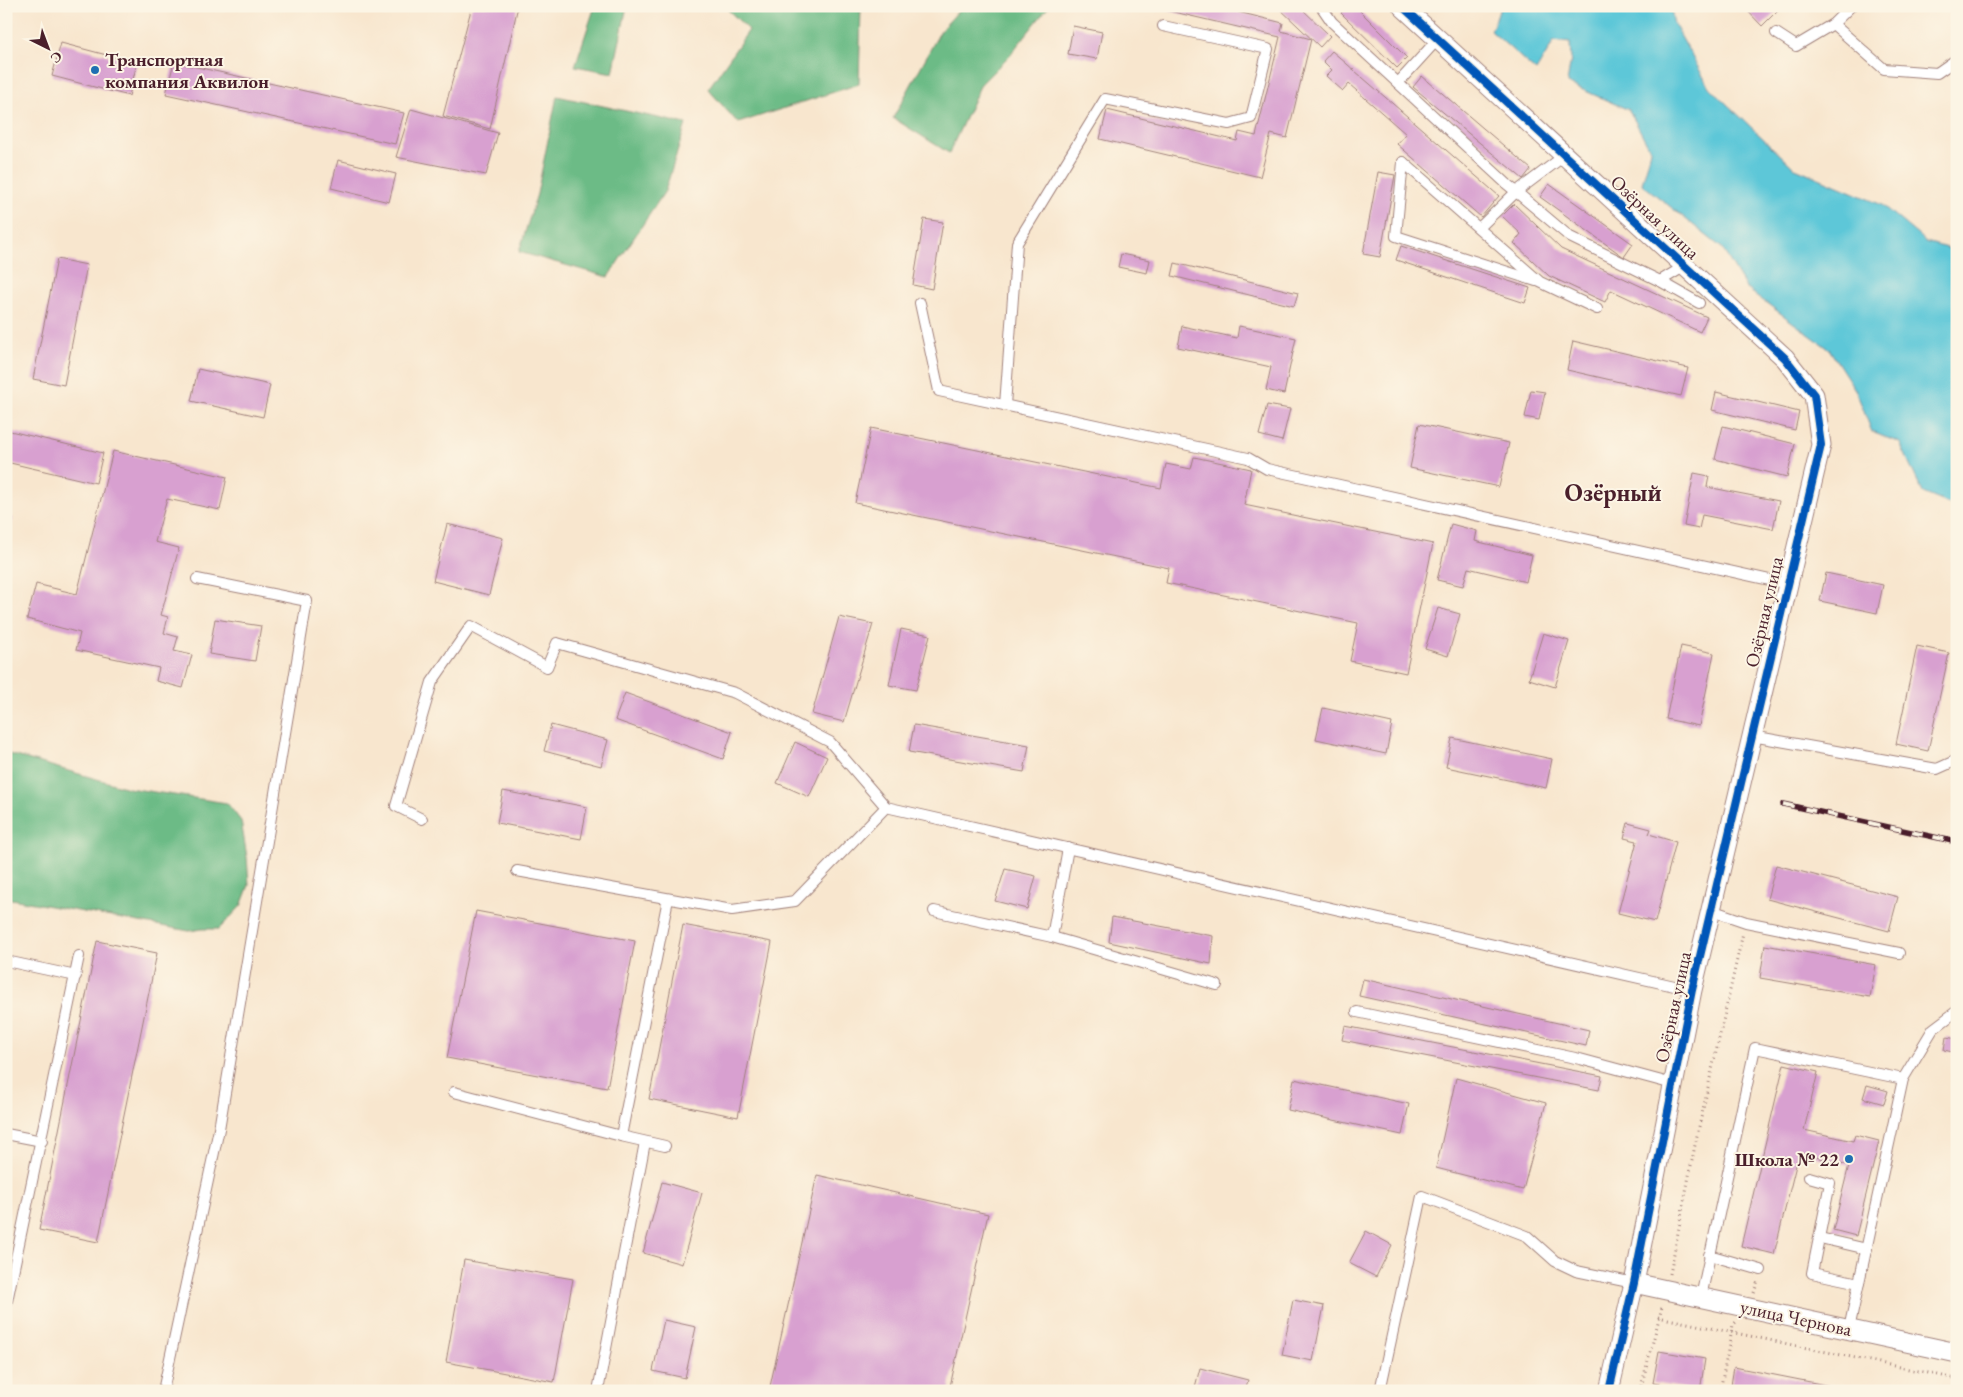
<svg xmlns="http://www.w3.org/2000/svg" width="1963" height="1397" viewBox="0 0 1963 1397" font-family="'EB Garamond',serif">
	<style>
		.forest { fill: #6cbb86; stroke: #5b6d58 }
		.water { fill: #5dc7d8; stroke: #547382 }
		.building { fill: #d8a0d0 }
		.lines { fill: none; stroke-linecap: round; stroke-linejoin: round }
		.service-casing { stroke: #a1827c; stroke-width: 12 }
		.minor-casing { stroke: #a1827c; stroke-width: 21 }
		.path { stroke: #a1827c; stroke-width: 3; stroke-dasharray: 1 4; stroke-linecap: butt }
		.service { stroke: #fff; stroke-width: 10 }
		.minor { stroke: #fff; stroke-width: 19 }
		.rail-casing { stroke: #4a1f2b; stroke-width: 5.5 }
		.rail { stroke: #fcf5e5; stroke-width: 4; stroke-dasharray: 11; stroke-linecap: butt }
		.cycleway-casing { stroke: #fcf5e5; stroke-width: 11 }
		.cycleway { stroke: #0057b8; stroke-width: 8 }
		.poi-dot { fill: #1f6fb2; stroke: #fcf5e5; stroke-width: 2 }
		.labels { text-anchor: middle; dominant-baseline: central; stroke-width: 4; stroke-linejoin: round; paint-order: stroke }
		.poi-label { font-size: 19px; font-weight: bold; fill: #4a1f2b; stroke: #fcf5e5; text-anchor: start }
		.street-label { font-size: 19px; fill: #4a1f2b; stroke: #fcf5e5 }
		.district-label { font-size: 24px; font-weight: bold; fill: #4a1f2b; stroke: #fcf5e5 }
	</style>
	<rect width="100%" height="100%" fill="#fcf5e5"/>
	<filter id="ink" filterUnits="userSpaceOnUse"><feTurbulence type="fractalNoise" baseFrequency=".02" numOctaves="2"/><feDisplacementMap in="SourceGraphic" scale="10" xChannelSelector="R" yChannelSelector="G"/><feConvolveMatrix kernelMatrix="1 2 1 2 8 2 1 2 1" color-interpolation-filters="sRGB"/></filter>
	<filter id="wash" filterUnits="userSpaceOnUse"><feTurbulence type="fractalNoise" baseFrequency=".0096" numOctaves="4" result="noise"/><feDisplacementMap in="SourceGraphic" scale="20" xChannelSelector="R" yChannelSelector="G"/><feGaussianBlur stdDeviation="1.12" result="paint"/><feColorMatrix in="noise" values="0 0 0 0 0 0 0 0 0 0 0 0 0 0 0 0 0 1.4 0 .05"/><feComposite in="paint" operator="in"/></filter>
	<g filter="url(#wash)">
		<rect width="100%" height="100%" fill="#f8e6ce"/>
		<!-- forest -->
		<g class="forest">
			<path d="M 595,6 L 627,6 L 613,73 L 575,66 Z"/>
			<path d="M 724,6 L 861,6 L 859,84 L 738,123 L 708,89 L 749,30 Z"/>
			<path d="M 963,6 L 1049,6 L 1009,56 L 981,84 L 949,153 L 893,118 L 941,30 Z"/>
			<path d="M 557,96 L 686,124 L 665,191 L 608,277 L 519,252 L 537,194 Z"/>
			<path d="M 6,753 L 128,788 L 227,803 L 241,821 L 247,857 L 249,885 L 241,906 L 219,929 L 202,929 L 189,931 L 6,898 Z"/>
		</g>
		<!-- water -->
		<path class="water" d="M 1501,6 L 1670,6 L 1674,24 L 1709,87 L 1793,167 L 1882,205 L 1926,242 L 1957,251 L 1957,518 L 1952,505 L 1923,493 L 1900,443 L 1872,432 L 1856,391 L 1829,349 L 1746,288 L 1722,248 L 1642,184 L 1651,151 L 1629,110 L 1567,83 L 1571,59 L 1570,43 L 1554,41 L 1536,71 L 1491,31 Z"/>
		<g id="blocks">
			<!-- building -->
			<g class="building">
				<path d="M 472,6 L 518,6 L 490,129 L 443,116 Z"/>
				<path d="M 1162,6 L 1239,6 L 1238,12 L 1283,23 L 1281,31 L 1311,39 L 1287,138 L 1271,134 L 1260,177 L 1100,139 L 1107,110 L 1237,141 L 1239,132 L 1256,136 L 1280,37 L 1161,9 Z"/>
				<path d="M 1277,6 L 1299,6 L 1330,36 L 1320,47 Z"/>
				<path d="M 1348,6 L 1355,6 L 1407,58 L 1397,68 L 1341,13 Z"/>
				<path d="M 1743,6 L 1782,6 L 1762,26 Z"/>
				<path d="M 1073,26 L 1102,32 L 1097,59 L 1068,54 Z"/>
				<path d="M 61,43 L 137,63 L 129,96 L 52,76 Z"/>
				<path d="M 1332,51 L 1499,196 L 1481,217 L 1397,144 L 1406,134 L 1349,84 L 1343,91 L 1326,76 L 1332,70 L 1323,61 Z"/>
				<path d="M 174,62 L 404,113 L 395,144 L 166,94 Z"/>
				<path d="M 1422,76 L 1531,169 L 1523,179 L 1413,87 Z"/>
				<path d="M 411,109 L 498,133 L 486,175 L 396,157 Z"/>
				<path d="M 338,160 L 396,174 L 389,202 L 331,188 Z"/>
				<path d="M 1378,172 L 1395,175 L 1380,257 L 1363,254 Z"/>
				<path d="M 1549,184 L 1633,244 L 1624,257 L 1540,197 Z"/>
				<path d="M 1514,204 L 1561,249 L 1707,317 L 1700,332 L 1611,290 L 1605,302 L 1549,276 L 1514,243 L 1521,234 L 1502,216 Z"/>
				<path d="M 924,219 L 943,222 L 932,289 L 913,285 Z"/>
				<path d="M 1401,246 L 1530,288 L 1525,303 L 1396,260 Z"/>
				<path d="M 1121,254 L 1150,260 L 1147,273 L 1118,267 Z"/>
				<path d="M 57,259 L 87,265 L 64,385 L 33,379 Z"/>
				<path d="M 1175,263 L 1298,293 L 1294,306 L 1172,276 Z"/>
				<path d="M 1182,326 L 1237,338 L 1239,326 L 1296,338 L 1284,394 L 1266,390 L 1271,367 L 1178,347 Z"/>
				<path d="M 1573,341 L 1688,368 L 1681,396 L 1567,370 Z"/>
				<path d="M 198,369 L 270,385 L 263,417 L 191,401 Z"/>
				<path d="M 1531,390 L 1545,392 L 1539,420 L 1525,417 Z"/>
				<path d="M 1716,392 L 1799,412 L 1795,430 L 1712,410 Z"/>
				<path d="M 1267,405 L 1290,409 L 1282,441 L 1259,435 Z"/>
				<path d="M 1419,424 L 1509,443 L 1499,487 L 1410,468 Z"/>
				<path d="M 1723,426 L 1795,444 L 1787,477 L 1715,459 Z"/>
				<path d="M 871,428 L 1161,488 L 1166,464 L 1191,469 L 1194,457 L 1251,469 L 1244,505 L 1433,544 L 1406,673 L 1350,661 L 1358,623 L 1166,583 L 1169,568 L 855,503 Z"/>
				<path d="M 6,430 L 103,453 L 96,483 L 6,462 Z"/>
				<path d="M 113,451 L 227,477 L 220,510 L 167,499 L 155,542 L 179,548 L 161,615 L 168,617 L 164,633 L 178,637 L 174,651 L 192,655 L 183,688 L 156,681 L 159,668 L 76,650 L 80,633 L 27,619 L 36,584 L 77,594 Z"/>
				<path d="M 1694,473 L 1709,476 L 1707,487 L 1779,501 L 1773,529 L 1702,515 L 1699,529 L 1684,526 Z"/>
				<path d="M 6,517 L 13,518 L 7,545 L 6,545 Z"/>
				<path d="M 447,524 L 503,538 L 489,595 L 433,581 Z"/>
				<path d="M 1451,524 L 1477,531 L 1475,541 L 1532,555 L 1526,582 L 1468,568 L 1463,586 L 1437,580 Z"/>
				<path d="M 1826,573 L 1883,585 L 1877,613 L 1820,601 Z"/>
				<path d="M 1438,608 L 1460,614 L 1448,656 L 1425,649 Z"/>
				<path d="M 839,617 L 873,624 L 844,722 L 812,714 Z"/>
				<path d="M 215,619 L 261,626 L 255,661 L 209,654 Z"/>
				<path d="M 901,629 L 930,635 L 916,690 L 889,685 Z"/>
				<path d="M 1543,633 L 1569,641 L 1555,687 L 1529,679 Z"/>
				<path d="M 1681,646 L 1714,653 L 1699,726 L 1666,719 Z"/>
				<path d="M 1917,646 L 1949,653 L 1928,751 L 1896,744 Z"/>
				<path d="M 625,693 L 732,732 L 723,759 L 615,720 Z"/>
				<path d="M 1323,708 L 1392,723 L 1386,754 L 1316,739 Z"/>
				<path d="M 551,725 L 608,740 L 601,766 L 544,751 Z"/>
				<path d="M 914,725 L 1029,745 L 1024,772 L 909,752 Z"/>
				<path d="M 1452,738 L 1552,759 L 1546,788 L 1446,767 Z"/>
				<path d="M 795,742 L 827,757 L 809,797 L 777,783 Z"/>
				<path d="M 503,791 L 587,807 L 581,839 L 497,823 Z"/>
				<path d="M 1628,823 L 1651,829 L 1649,834 L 1676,842 L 1655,922 L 1618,913 L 1637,841 L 1624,838 Z"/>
				<path d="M 1776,865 L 1898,897 L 1889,931 L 1767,899 Z"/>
				<path d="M 1005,869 L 1036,876 L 1027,909 L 995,901 Z"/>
				<path d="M 476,911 L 635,941 L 607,1088 L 447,1058 Z"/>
				<path d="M 1112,917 L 1213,936 L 1211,964 L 1109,942 Z"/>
				<path d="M 683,925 L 772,942 L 738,1117 L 649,1099 Z"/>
				<path d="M 97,941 L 157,953 L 98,1242 L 39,1230 Z"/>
				<path d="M 1765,945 L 1876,965 L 1870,997 L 1760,978 Z"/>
				<path d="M 1363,979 L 1589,1030 L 1586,1046 L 1359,996 Z"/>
				<path d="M 1345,1026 L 1602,1076 L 1599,1090 L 1342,1040 Z"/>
				<path d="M 1946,1037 L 1957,1039 L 1957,1053 L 1944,1050 Z"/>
				<path d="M 1784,1064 L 1818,1072 L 1804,1130 L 1853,1141 L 1855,1135 L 1879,1141 L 1856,1236 L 1833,1230 L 1849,1165 L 1799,1153 L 1774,1254 L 1741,1246 Z"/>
				<path d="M 1456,1078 L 1546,1103 L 1523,1190 L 1436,1168 Z"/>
				<path d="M 1294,1079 L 1409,1104 L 1402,1135 L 1288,1110 Z"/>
				<path d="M 1867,1085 L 1888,1091 L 1884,1104 L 1863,1098 Z"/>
				<path d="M 817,1175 L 988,1214 L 949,1391 L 769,1391 Z"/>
				<path d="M 662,1182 L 702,1193 L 682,1264 L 643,1253 Z"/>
				<path d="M 1366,1231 L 1392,1245 L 1376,1277 L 1349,1263 Z"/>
				<path d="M 464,1260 L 573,1279 L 554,1382 L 446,1362 Z"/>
				<path d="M 1293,1300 L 1324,1306 L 1313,1361 L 1282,1355 Z"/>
				<path d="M 664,1320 L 696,1327 L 685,1378 L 653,1371 Z"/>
				<path d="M 1659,1351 L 1705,1359 L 1700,1391 L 1653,1383 Z"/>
				<path d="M 1734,1367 L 1851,1390 L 1851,1391 L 1730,1391 Z"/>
				<path d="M 1200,1368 L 1248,1380 L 1245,1391 L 1194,1391 Z"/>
			</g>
		</g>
	</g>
	<g filter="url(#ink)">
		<use href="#blocks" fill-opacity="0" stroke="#a1827c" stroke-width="1"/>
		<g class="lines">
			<defs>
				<g id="service">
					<path d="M 1321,6 L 1332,22 L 1508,185 L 1570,237 L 1660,281 L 1699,303"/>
					<path d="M 1833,24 L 1884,69 L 1937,73 L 1957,59"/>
					<path d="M 1776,33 L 1796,46 L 1833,24 L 1851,6"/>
					<path d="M 1398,83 L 1438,39"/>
					<path d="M 1403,162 L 1540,282 L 1597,309"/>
					<path d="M 1403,162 L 1396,236 L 1536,281"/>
					<path d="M 1479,228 L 1516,192 L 1564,156"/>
					<path d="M 1660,281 L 1685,266"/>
					<path d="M 920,303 L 939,391 L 1248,458 L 1267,469 L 1788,584"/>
					<path d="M 1005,405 L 1017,243 L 1105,99 L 1229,124 L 1251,118 L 1268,49 L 1163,26"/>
					<path d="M 1752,736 L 1937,769 L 1957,760"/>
					<path d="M 422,819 L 396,806 L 432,682 L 471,626 L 547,667 L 557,643 L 735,693 L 830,742 L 886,807 L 1692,990"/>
					<path d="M 517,871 L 732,910 L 795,901 L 886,807"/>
					<path d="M 1711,910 L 1746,922 L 1899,953"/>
					<path d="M 934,911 L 1052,937 L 1217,985"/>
					<path d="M 1052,937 L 1068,848"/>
					<path d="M 6,961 L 76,976"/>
					<path d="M 1357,1012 L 1580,1059 L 1673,1084"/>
					<path d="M 454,1092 L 621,1136 L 665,1146"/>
					<path d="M 6,1134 L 42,1141"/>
					<path d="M 621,1136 L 668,899"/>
					<path d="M 1809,1177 L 1830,1183 L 1812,1273 L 1859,1283"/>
					<path d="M 1820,1238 L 1867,1249"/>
					<path d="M 1709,1255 L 1761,1270"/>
					<path d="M 1701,1297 L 1755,1048 L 1903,1079"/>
					<path d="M 6,1306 L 79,956"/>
					<path d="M 1849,1329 L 1903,1079 L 1933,1029 L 1957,1011"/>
					<path d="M 163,1391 L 219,1129 L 307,601 L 197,579"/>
					<path d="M 598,1391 L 645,1142"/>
					<path d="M 1380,1391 L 1422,1196 L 1527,1236 L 1555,1261 L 1576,1271 L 1634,1283"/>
				</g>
				<g id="minor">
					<path d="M 1402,6 L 1785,358 L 1814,395 L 1821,445 L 1692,990 L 1634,1283 L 1609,1391"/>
					<path d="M 1634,1283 L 1957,1353"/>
				</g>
			</defs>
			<!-- service casing -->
			<use href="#service" class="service-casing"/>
			<!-- minor casing -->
			<use href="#minor" class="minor-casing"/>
			<!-- path -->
			<g class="path">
				<path d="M 1670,1274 L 1696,1140 L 1743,933"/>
				<path d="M 1754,1293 L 1758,1280"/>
				<path d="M 1658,1317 L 1957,1379"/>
				<path d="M 1640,1391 L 1662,1307"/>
				<path d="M 1720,1391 L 1733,1325 L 1737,1321"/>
			</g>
			<!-- service -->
			<use href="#service" class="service"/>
			<!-- minor -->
			<use href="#minor" class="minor"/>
			<defs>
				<path id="rail" d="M 1783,804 L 1957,842"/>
			</defs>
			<!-- rail casing -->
			<use href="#rail" class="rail-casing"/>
			<!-- rail -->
			<use href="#rail" class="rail"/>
			<defs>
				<path id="cycleway" d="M 1402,6 L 1785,358 L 1814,395 L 1821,445 L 1692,990 L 1634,1283 L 1609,1391"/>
			</defs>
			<!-- cycleway casing -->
			<use href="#cycleway" class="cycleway-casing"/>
			<!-- cycleway -->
			<use href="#cycleway" class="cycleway"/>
		</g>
	</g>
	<!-- markers -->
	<g class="poi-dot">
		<circle cx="95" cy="70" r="5"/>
		<circle cx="1849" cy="1159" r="5"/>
	</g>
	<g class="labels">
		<!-- poi labels -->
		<g class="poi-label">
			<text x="105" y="59">Транспортная<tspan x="105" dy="22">компания Аквилон</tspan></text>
			<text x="1839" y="1159" text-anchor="end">Школа № 22</text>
		</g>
		<!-- street labels -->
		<g class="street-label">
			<text transform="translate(1655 217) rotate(43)">Озёрная улица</text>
			<text transform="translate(1764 612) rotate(-77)">Озёрная улица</text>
			<text transform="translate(1673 1007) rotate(-78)">Озёрная улица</text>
			<text transform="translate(1796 1318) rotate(12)">улица Чернова</text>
		</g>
		<!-- district labels -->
		<g class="district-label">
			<text x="1613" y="492">Озёрный</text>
		</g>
	</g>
	<!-- margin -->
	<rect width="1963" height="1397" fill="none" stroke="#fcf5e5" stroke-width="25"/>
	<!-- north arrow -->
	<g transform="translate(48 48) rotate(138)" stroke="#fcf5e5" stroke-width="4" paint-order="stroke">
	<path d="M0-4L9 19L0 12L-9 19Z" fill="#4a1f2b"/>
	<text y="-8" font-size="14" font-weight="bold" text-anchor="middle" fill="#4a1f2b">С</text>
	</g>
</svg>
